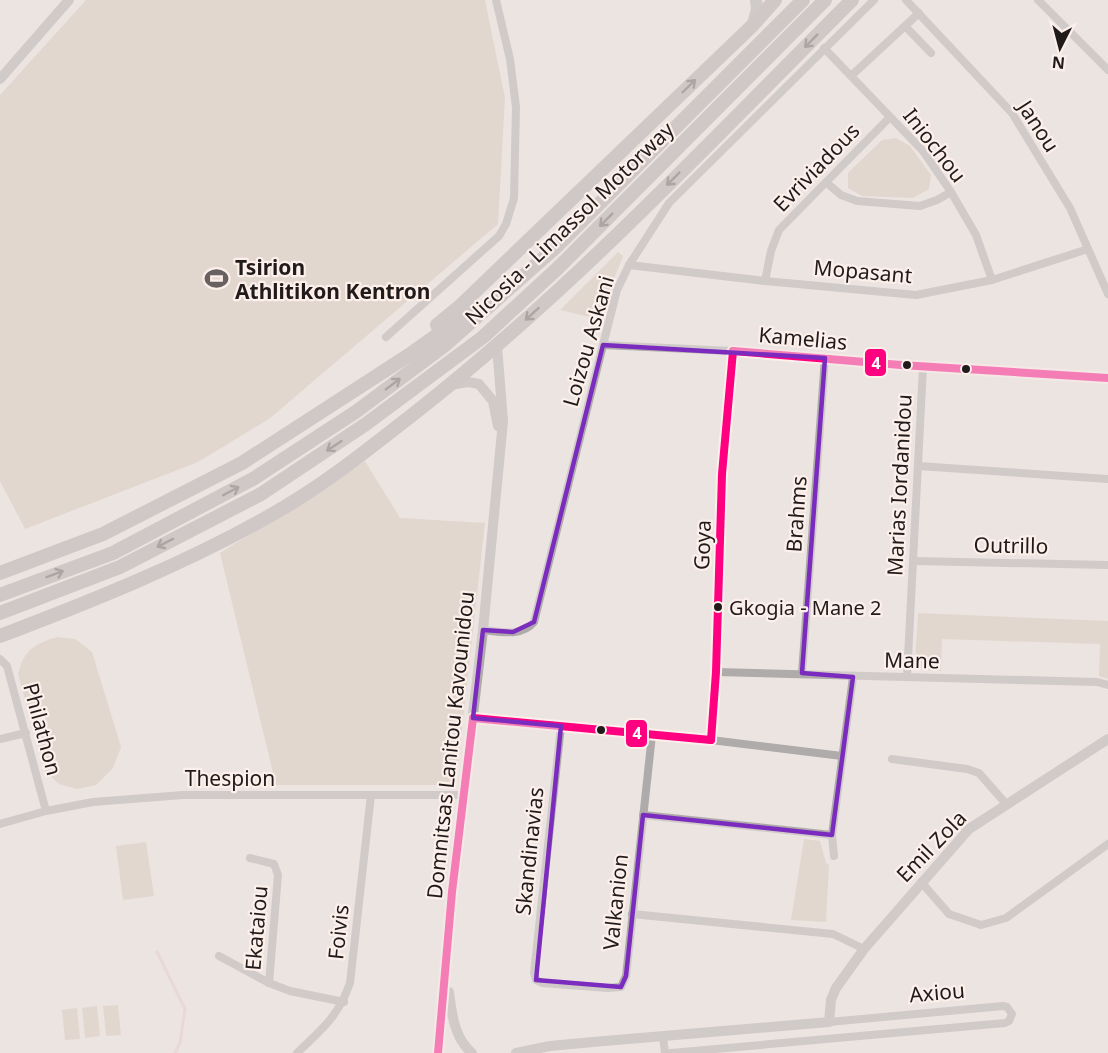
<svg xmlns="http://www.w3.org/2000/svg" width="1108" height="1053" viewBox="0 0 1108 1053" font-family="'Noto Sans',sans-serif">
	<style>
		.green { fill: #d2c8b8 }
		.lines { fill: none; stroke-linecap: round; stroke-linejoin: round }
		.stream { stroke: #e5c8d1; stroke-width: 3 }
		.minor { stroke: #aeabaa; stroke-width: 8 }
		.tertiary { stroke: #aeabaa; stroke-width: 10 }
		.secondary { stroke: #aeaaa9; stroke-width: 12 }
		.trunk { stroke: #aaa6a4; stroke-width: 14 }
		.bus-1-casing { stroke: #fdefea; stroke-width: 12 }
		.bus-1 { stroke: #ff0080; stroke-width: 8 }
		.oneway { stroke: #5e5a58 }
		.marked { fill: none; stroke: #7b2cbf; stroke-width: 4.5; stroke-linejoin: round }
		.bus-dot { fill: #201b1a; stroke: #fdefea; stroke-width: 2 }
		.labels { text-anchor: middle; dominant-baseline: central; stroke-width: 4.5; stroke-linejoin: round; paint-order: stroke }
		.bus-label { font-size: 20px; fill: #201b1a; stroke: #fdefea; text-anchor: start }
		.street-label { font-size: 21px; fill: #201b1a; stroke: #fdefea }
		.poi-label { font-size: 21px; font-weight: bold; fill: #201b1a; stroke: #fdefea; text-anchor: start }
		.line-badge { stroke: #fdefea; stroke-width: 2 }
		.badge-label { font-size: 16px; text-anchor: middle; font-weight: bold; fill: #fff }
	</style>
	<rect width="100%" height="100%" fill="#ece4e1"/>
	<!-- green -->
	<g class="green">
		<path d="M 86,0 L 485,0 L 505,98 L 498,224 L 269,419 L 198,462 L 25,529 L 0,481 L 0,95 Z"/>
		<path d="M 896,138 L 910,146 L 931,175 L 929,189 L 913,198 L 862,196 L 848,188 L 848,173 L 882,140 Z"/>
		<path d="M 618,252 L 623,256 L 598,319 L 560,310 Z"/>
		<path d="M 365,461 L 400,518 L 485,523 L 457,773 L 453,781 L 446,785 L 276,785 L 220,553 Z"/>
		<path d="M 918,613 L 1108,621 L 1108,679 L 1099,676 L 1100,644 L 942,639 L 941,671 L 922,670 L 915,662 Z"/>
		<path d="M 57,637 L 75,639 L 92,652 L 121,747 L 113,768 L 96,785 L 77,789 L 59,784 L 45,771 L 18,674 C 24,649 35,644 57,637 Z"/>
		<path d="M 804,839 L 820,841 L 826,863 L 829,865 L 826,922 L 791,920 Z"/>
		<path d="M 146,842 L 154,896 L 123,900 L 116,846 Z"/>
		<path d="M 118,1005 L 121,1035 L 106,1036 L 103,1006 Z"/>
		<path d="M 97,1006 L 100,1036 L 85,1038 L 82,1008 Z"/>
		<path d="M 77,1008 L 80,1039 L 65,1040 L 62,1010 Z"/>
	</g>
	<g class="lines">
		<!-- stream -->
		<path class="stream" d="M 157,952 L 185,1009 L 180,1043 L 175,1053"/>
		<!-- minor -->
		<g class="minor">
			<path d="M 906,0 L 1012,113 L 1070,208 L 1108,294"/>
			<path d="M 1038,0 L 1108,70"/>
			<path d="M 905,26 L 931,53"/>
			<path d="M 824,48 L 923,151 L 951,192 L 976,235 L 992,280"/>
			<path d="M 851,76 L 919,13"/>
			<path d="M 827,183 L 841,195 L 857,201 L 920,206 L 937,200 L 951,192"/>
			<path d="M 629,265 L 765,281 L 916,295 L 992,280 L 1088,249"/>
			<path d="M 765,281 L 771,251 L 779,230 L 890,117"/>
			<path d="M 386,337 L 499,236 L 506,224 L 514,198 L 516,107 L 510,59 L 496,0"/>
			<path d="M 603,345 L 733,351 L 901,365 L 1108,378"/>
			<path d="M 918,466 L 1108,479"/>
			<path d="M 913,561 L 1108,565"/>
			<path d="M 483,630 C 500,632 522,637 534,622 L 603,345 L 617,290 L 629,265 L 669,203 L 874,0"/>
			<path d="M 0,659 L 7,666 L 46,811"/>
			<path d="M 716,672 L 1097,682 L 1108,685"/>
			<path d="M 802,673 L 825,358"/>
			<path d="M 907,677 L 923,367"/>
			<path d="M 473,718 L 711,740 L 842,756"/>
			<path d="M 561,726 L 534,973 L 536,980 L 542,983 L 608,988 L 621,987 L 626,976 L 652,735"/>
			<path d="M 0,739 L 26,733"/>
			<path d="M 711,740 L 716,672 L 722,474 L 733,351"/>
			<path d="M 892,759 L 967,769 L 979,773 L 1007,805"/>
			<path d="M 643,815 L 832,835"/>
			<path d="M 0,824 L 46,811 L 93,802 L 183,795 L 464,795"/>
			<path d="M 834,856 L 832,835 L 853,677"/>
			<path d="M 250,858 L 274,864 L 278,875 L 269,983"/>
			<path d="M 921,882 L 949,914 L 981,925 L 1006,918 L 1108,844"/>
			<path d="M 632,914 L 833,934 L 864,949"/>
			<path d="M 219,956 L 269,983 L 290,991 L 344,1002"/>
			<path d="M 663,1036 L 665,1053"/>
			<path d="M 297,1053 C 322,1029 338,1017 350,983 L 371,795"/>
			<path d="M 671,1053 L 1005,1023 L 1009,1021 L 1012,1014 L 1007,1007 L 1003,1006 L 829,1022"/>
		</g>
		<!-- tertiary -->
		<g class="tertiary">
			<path d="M 0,79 L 69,0"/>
			<path d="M 450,385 L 468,382 L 479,384 L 493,401 L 498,426"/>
			<path d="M 449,992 C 452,1014 454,1038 472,1053"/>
			<path d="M 438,1053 L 452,892 L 483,630 L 503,421 L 497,346"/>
			<path d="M 516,1053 L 550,1046 L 593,1042 L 829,1022 L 831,1000 L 836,988 L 864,949 L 969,829 L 1108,739"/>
		</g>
		<!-- secondary -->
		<path class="secondary" d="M 753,24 L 757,9 L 756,0"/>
		<!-- trunk -->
		<g class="trunk">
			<path d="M 437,325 L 459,307 L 752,26 L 775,0"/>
			<path d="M 0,573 L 103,534 L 242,463 L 409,355 L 475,308"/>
			<path d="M 0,595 L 113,553 L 253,479 L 357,411 L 444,346 L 556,247 L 803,0"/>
			<path d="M 0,613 L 120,567 L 261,494 L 366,424 L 483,337 L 559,267 L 825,0"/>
			<path d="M 0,636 C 92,601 185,564 271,515 C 323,486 370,448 416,412 C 574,288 711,141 852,0"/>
		</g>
		<defs>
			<g id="bus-1">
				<path d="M 733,351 L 901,365 L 1108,378"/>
				<path d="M 473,718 L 711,740"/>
				<path d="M 711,740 L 716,672 L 722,474 L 733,351"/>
				<path d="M 438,1053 L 452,892 L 473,718"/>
			</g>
		</defs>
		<!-- bus-1 casing -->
		<use href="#bus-1" class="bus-1-casing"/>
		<!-- bus-1 -->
		<use href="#bus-1" class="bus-1"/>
	</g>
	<!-- one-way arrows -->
	<defs><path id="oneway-shaft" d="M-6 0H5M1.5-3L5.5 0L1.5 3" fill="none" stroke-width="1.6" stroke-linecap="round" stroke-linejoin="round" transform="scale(1.5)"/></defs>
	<g class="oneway">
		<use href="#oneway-shaft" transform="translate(811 41) rotate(135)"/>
		<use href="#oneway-shaft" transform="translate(689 86) rotate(-44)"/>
		<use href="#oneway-shaft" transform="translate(673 179) rotate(135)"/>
		<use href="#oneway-shaft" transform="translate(606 220) rotate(135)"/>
		<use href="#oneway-shaft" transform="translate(532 314) rotate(138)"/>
		<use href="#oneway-shaft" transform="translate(393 384) rotate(-37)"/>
		<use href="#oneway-shaft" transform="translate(334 446) rotate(146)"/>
		<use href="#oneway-shaft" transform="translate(231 491) rotate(-28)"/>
		<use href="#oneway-shaft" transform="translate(165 543) rotate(153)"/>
		<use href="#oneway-shaft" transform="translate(55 574) rotate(-21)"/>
	</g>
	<!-- marked area -->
	<path d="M0 0H1108V1053H0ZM 603,345 L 825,358 L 802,673 L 853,677 L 832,835 L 643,815 L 626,976 L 621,987 L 536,980 L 561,726 L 473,718 L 483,630 L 513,632 L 534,622 Z" fill="#ece4e1" fill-opacity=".55" fill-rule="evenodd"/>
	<path class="marked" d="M 603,345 L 825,358 L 802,673 L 853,677 L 832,835 L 643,815 L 626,976 L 621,987 L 536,980 L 561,726 L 473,718 L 483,630 L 513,632 L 534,622 Z"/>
	<!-- icons -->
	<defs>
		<symbol id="stadium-bare" viewBox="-9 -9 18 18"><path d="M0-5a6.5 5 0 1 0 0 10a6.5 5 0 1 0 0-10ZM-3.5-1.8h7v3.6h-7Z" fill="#676160" stroke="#fdefea" stroke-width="2.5" paint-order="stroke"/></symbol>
	</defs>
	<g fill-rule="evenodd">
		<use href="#stadium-bare" x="200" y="262" width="33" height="33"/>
	</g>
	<!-- markers -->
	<g class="bus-dot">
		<circle cx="907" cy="365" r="5"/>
		<circle cx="966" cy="369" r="5"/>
		<circle cx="718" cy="607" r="5"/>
		<circle cx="601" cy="730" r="5"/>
	</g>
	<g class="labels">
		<!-- bus labels -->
		<g class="bus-label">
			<text x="729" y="607">Gkogia - Mane 2</text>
		</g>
		<!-- street labels -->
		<g class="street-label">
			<text transform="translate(1039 126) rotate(57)">Janou</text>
			<text transform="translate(935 145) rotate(52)">Iniochou</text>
			<text transform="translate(816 167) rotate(-46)">Evriviadous</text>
			<text transform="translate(569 223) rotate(-44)">Nicosia - Limassol Motorway</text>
			<text transform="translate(863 271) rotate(5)">Mopasant</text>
			<text transform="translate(803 338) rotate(5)">Kamelias</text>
			<text transform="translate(588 341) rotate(-74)">Loizou Askani</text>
			<text transform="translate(899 485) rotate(-87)">Marias Iordanidou</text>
			<text transform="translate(796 514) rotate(-86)">Brahms</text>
			<text transform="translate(702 545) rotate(-88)">Goya</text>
			<text transform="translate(1011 545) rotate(1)">Outrillo</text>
			<text transform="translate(912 660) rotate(1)">Mane</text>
			<text transform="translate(43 729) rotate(75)">Philathon</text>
			<text transform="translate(450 745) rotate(-84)">Domnitsas Lanitou Kavounidou</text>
			<text x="230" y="778">Thespion</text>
			<text transform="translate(931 846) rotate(-46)">Emil Zola</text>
			<text transform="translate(529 851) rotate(-84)">Skandinavias</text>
			<text transform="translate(615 902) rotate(-84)">Valkanion</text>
			<text transform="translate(256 928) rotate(-85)">Ekataiou</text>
			<text transform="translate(338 932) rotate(-84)">Foivis</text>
			<text transform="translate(937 992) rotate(-5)">Axiou</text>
		</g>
		<!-- poi labels -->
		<g class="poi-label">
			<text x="235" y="267">Tsirion<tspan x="235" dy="24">Athlitikon Kentron</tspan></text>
		</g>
	</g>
	<g class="line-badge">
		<rect x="864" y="348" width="23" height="29" rx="6" fill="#ff0080"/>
		<rect x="625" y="719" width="23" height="29" rx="6" fill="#ff0080"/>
	</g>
	<g class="badge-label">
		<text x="876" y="369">4</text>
		<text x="637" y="739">4</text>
	</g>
	<!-- north arrow -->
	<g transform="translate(1060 48) rotate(186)" stroke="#fdefea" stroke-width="4.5" paint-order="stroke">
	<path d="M0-4.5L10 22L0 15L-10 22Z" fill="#201b1a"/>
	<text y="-9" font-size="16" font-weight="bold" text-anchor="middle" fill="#201b1a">N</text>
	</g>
</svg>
